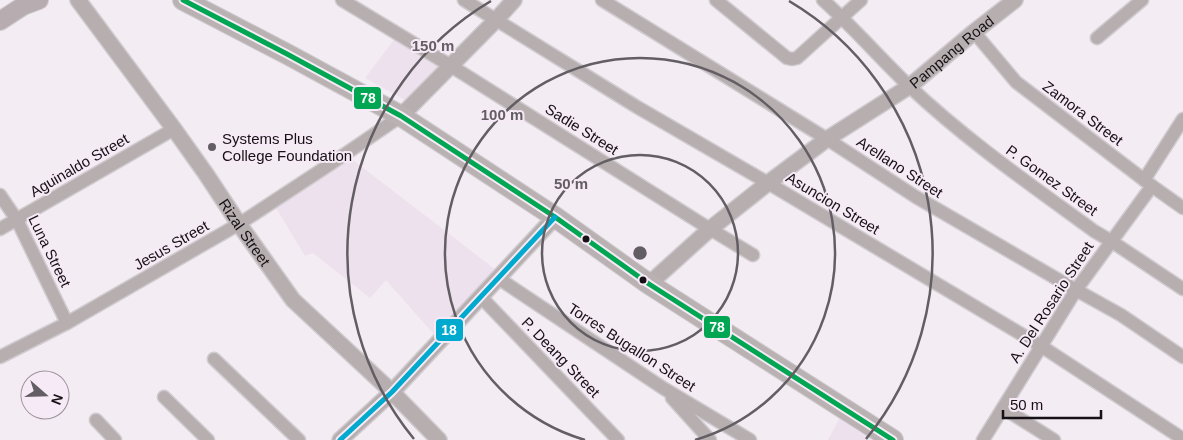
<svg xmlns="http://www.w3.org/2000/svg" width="1183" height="440" viewBox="0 0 1183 440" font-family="Helvetica,sans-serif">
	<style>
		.built { fill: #eee1ee }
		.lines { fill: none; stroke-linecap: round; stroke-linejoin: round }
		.minor-casing { stroke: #cfcbcf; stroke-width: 15 }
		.tertiary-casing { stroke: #cfcbcf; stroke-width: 18 }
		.secondary-casing { stroke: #cfcbcf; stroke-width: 20 }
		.primary-casing { stroke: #cfcbcf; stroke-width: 22 }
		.minor { stroke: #b7aeb0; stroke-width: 12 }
		.tertiary { stroke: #b7aeb0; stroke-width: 15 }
		.secondary { stroke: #b7adb0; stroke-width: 18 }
		.primary { stroke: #bab1b3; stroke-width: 20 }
		.bus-1-casing { stroke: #f6eaf6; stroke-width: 9 }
		.bus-2-casing { stroke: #f6eaf6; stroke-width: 9 }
		.bus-1 { stroke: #00a651; stroke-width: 5 }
		.bus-2 { stroke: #00a9ce; stroke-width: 5 }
		.ring { fill: none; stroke: #635e63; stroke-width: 2.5 }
		.poi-dot { fill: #635e63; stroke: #f6eaf6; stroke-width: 2 }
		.bus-dot { fill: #151115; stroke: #f6eaf6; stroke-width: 2 }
		.labels { text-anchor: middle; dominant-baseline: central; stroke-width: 4; stroke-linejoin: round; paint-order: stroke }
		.street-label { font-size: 15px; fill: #151115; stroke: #f6eaf6 }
		.poi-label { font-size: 15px; fill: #151115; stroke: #f6eaf6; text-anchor: start }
		.centre { fill: #635e63; stroke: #f6eaf6; stroke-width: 2.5 }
		.ring-label { font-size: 15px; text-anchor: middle; font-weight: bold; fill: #635e63; stroke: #f6eaf6; stroke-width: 4; stroke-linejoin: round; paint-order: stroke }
		.line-badge { stroke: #f6eaf6; stroke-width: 2 }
		.badge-label { font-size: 14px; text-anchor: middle; font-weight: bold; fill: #fff }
	</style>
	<rect width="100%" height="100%" fill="#f3edf3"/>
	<!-- built -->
	<g class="built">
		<path d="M 396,37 L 443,63 L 405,100 L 365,78 Z"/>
		<path d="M 349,157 L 500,273 L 439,340 L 386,280 L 370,298 L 313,253 L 305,256 L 276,208 Z"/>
		<path d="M 839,419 L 840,419 L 871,440 L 828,440 Z"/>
	</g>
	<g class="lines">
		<defs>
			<g id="minor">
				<path d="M 342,0 L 451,66 L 710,229 L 753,255"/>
				<path d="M 464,0 L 637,107 L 768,183 L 1041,346 L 1183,439"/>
				<path d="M 602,0 L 827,139 L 916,197 L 1076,290 L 1121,315 L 1183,357"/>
				<path d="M 716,0 L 787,58 L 792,59 L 797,58 L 861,0"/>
				<path d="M 823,0 C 853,27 880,58 909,86 C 966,140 1031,185 1094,231 L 1111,241 L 1183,289"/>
				<path d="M 974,32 L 1016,82 L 1152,186 L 1183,208"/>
				<path d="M 1097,38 L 1142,0"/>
				<path d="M 1144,180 L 1183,119"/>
				<path d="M 0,195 L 17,220 L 67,323"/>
				<path d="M 0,229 L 174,129"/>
				<path d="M 498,278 L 663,388 L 750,440"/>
				<path d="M 481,297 L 618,440"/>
				<path d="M 0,357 L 67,323 L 239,224 L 332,163 L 401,116"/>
				<path d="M 214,359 L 299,440"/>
				<path d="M 164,397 L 208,440"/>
				<path d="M 672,398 L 710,440"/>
				<path d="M 1003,408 L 1054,440"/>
				<path d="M 96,420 L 115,440"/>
				<path d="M 983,440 L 1076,290 L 1152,186"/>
			</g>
			<g id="tertiary">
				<path id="s1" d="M 78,0 L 174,129 L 206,174 L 239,224 L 293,300 L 392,392 L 439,440"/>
				<path d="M 401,116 L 496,20 L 514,0"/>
				<path id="s2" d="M 649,284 L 710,229 L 768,183 L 827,139 L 910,86 L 974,32 L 1015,0"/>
				<path d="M 340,440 L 392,392 L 555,217"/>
			</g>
			<path id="secondary" d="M 0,21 L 23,6 L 39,0"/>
			<path id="primary" d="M 183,0 L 287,54 L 401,116 L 555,217 L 649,284 L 893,440"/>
		</defs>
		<!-- minor casing -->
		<use href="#minor" class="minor-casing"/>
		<!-- tertiary casing -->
		<use href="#tertiary" class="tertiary-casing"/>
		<!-- secondary casing -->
		<use href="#secondary" class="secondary-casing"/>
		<!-- primary casing -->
		<use href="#primary" class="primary-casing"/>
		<!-- minor -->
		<use href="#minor" class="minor"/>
		<!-- tertiary -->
		<use href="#tertiary" class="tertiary"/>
		<!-- secondary -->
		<use href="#secondary" class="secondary"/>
		<!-- primary -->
		<use href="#primary" class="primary"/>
		<defs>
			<path id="bus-1" d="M 183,0 L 287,54 L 401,116 L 555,217 L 649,284 L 893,440"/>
			<path id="bus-2" d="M 340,440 L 392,392 L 555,217"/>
		</defs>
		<!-- bus-1 casing -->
		<use href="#bus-1" class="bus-1-casing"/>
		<!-- bus-2 casing -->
		<use href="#bus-2" class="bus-2-casing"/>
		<!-- bus-1 -->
		<use href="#bus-1" class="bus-1"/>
		<!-- bus-2 -->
		<use href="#bus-2" class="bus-2"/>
	</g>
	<!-- distance rings -->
	<g class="ring">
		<circle cx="640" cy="253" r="98"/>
		<path d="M585 440A195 195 0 1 1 695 440"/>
		<path d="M414 439A293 293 0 0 1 491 1M789 1A293 293 0 0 1 866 439"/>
	</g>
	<!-- markers -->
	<circle class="poi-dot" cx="212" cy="147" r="5"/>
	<g class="bus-dot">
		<circle cx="586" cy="239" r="4.5"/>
		<circle cx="643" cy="280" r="4.5"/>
	</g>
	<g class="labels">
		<!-- street labels -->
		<g class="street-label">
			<text stroke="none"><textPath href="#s2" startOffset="382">Pampang Road</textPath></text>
			<text transform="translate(1083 113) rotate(37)">Zamora Street</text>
			<text transform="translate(582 129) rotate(32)">Sadie Street</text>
			<text transform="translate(79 165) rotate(-30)">Aguinaldo Street</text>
			<text transform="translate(900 167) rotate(33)">Arellano Street</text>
			<text transform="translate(1052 180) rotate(36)">P. Gomez Street</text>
			<text transform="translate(833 203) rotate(31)">Asuncion Street</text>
			<text stroke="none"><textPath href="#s1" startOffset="286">Rizal Street</textPath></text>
			<text transform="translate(171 245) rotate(-30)">Jesus Street</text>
			<text transform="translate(50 251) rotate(64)">Luna Street</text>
			<text transform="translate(1051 302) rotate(-57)">A. Del Rosario Street</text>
			<text transform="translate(632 347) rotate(33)">Torres Bugallon Street</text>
			<text transform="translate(561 357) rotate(46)">P. Deang Street</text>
		</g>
		<!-- poi labels -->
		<g class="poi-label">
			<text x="222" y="138">Systems Plus<tspan x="222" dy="17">College Foundation</tspan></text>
		</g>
	</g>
	<circle cx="640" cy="253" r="8" class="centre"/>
	<g class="ring-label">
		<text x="433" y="51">150 m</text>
		<text x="502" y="120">100 m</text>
		<text x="571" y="189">50 m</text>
	</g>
	<g class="line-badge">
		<rect x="353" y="86" width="29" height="24" rx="5" fill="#00a651"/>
		<rect x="703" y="315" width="28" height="24" rx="5" fill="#00a651"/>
		<rect x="435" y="318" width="29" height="24" rx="5" fill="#00a9ce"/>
	</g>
	<g class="badge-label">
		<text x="368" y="103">78</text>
		<text x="717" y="332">78</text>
		<text x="449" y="335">18</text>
	</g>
	<!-- north arrow -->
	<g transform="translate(45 395) rotate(110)"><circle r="24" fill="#f6eaf6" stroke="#9c939c"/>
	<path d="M0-4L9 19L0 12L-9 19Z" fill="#635e63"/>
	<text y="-8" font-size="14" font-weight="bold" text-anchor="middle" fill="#151115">N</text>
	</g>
	<!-- scale -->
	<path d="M1003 410v8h98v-8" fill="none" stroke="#151115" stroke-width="2.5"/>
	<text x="1010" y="410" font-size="15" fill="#151115" stroke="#f6eaf6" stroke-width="4" paint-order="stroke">50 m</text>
</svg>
